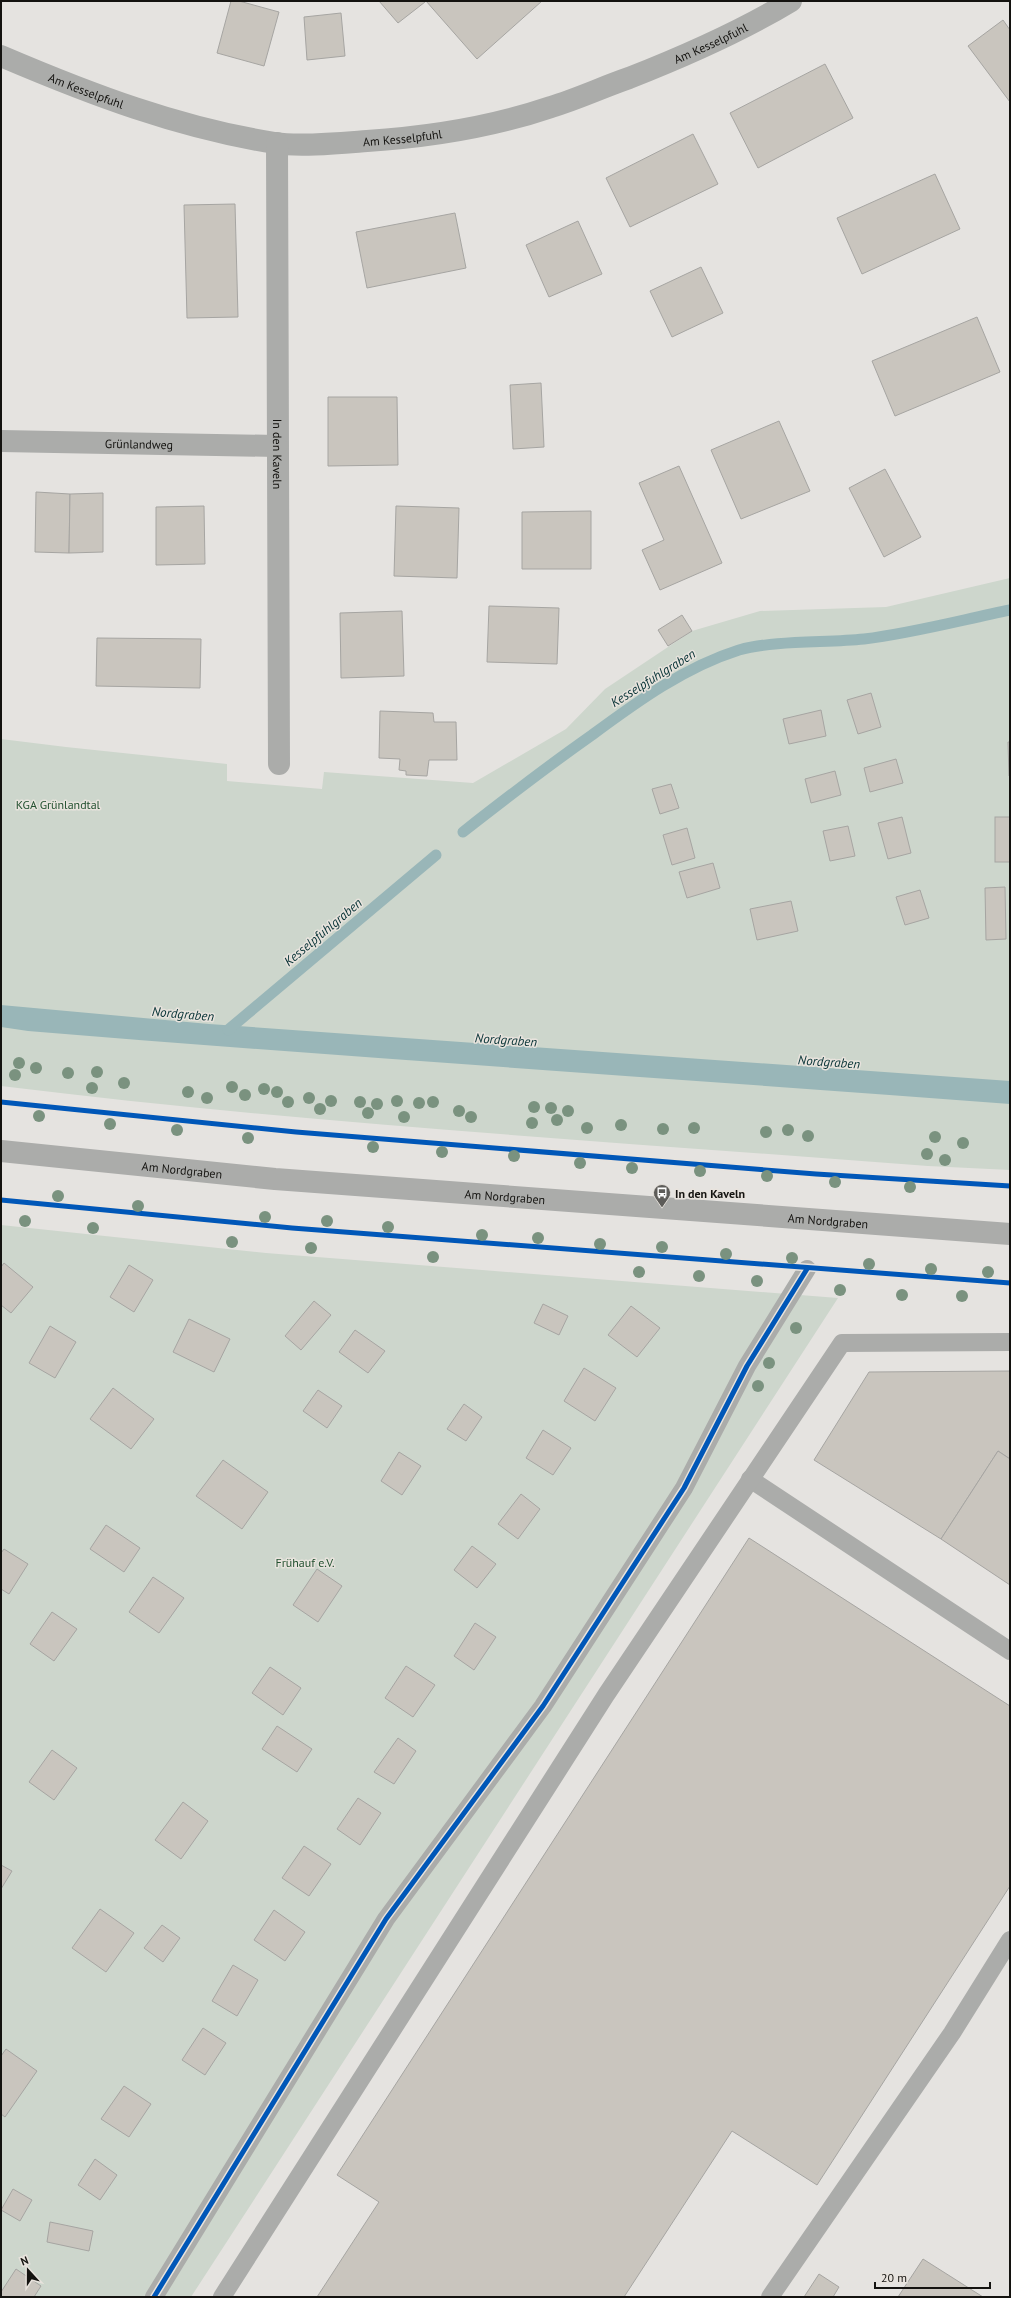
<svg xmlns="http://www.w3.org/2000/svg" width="1011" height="2298" viewBox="0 0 1011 2298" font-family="'PT Sans',sans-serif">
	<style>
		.green { fill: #cdd6cc }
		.water { fill: #99b6b8 }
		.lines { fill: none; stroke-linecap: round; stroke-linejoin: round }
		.stream { stroke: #99b6b8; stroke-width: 11 }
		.building { fill: #c9c5be; stroke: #a6a5a2 }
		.service { stroke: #abacaa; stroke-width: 18 }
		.minor { stroke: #abacaa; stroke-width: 22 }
		.cycleway-casing { stroke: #e8e3dd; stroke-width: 8 }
		.cycleway { stroke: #0057b8; stroke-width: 5 }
		.tree { fill: #7a927f }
		.labels { text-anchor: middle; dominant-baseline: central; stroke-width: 3; stroke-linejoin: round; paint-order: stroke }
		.street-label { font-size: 12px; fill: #141310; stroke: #e8e3dd }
		.park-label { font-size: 12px; fill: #22502f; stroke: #e8e3dd }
		.poi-label { font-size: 12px; font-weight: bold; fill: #141310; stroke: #e8e3dd; text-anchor: start }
		.water-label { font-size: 13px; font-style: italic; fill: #053134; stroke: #e8e3dd }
	</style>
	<rect width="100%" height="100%" fill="#e5e3e0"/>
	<!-- green -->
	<g class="green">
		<path d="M 1010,578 L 1010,1170 L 928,1166 C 619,1142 309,1124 1,1086 L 1,739 L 66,747 L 227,764 L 227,781 L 322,789 L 324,772 L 473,783 L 566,729 L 605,689 L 692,631 L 760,611 L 886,607 Z"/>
		<path d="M 1,1225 L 266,1253 L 838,1298 L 191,2297 L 1,2297 Z"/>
	</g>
	<!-- water -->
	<path class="water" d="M 1,1005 L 209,1024 L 1010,1081 L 1010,1104 C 683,1079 355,1058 28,1031 L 1,1027 Z"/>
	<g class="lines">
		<!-- stream -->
		<g class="stream">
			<path d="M 463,832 C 505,799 548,766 592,735 C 638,701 685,667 739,650 C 775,640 826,643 864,639 C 913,633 961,620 1010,610"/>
			<path d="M 228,1030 L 436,855"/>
		</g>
	</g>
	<!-- building -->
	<g class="building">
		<path d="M 231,1 L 239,1 L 279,12 L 264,66 L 217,53 Z"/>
		<path d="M 379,1 L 424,1 L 425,2 L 398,23 Z"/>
		<path d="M 426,1 L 542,1 L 477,59 Z"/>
		<path d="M 341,13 L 345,56 L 307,60 L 304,17 Z"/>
		<path d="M 1003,20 L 1010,30 L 1010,102 L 968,46 Z"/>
		<path d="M 825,64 L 853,118 L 758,168 L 730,113 Z"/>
		<path d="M 693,134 L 718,184 L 630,227 L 606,178 Z"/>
		<path d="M 935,174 L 960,229 L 862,274 L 837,218 Z"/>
		<path d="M 235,204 L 238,317 L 187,318 L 184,205 Z"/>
		<path d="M 455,213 L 466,268 L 367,288 L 356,232 Z"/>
		<path d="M 578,221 L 602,274 L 549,297 L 526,245 Z"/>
		<path d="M 701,267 L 723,313 L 672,337 L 650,291 Z"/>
		<path d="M 977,317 L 1000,372 L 895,416 L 872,361 Z"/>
		<path d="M 541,383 L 544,447 L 513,449 L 510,385 Z"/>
		<path d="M 328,397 L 397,397 L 398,465 L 328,466 Z"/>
		<path d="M 779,421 L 810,491 L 741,519 L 711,450 Z"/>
		<path d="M 679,466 L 722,563 L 660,590 L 642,550 L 664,540 L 639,483 Z"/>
		<path d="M 885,469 L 921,537 L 884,557 L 849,488 Z"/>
		<path d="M 36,492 L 70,494 L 69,553 L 35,552 Z"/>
		<path d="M 103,493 L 103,552 L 69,553 L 70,494 Z"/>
		<path d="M 204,506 L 205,564 L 156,565 L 156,507 Z"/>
		<path d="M 396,506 L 459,508 L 457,578 L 394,576 Z"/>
		<path d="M 591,511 L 591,569 L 522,569 L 522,512 Z"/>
		<path d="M 489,606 L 559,608 L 557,664 L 487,662 Z"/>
		<path d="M 402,611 L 404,676 L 341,678 L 340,613 Z"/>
		<path d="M 682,615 L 692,631 L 668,646 L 658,630 Z"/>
		<path d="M 97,638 L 201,639 L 200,688 L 96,686 Z"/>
		<path d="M 871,693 L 881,727 L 858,734 L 847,700 Z"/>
		<path d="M 821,710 L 826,736 L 789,744 L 783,719 Z"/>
		<path d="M 380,711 L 433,713 L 434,722 L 456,722 L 457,760 L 429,760 L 427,776 L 406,775 L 406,771 L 399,770 L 400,759 L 379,758 Z"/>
		<path d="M 1008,742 L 1010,742 L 1010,776 L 1009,776 Z"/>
		<path d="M 896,759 L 903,783 L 870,792 L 864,768 Z"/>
		<path d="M 835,771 L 841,795 L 811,803 L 805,779 Z"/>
		<path d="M 671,784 L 679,808 L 660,814 L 652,789 Z"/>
		<path d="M 902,817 L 911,853 L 888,859 L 878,823 Z"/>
		<rect x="995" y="817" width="15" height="45"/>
		<path d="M 848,826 L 855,856 L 830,861 L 823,831 Z"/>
		<path d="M 687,828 L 695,858 L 672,865 L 663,835 Z"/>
		<path d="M 713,863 L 720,888 L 687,898 L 679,872 Z"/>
		<path d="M 1005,887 L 1006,939 L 986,940 L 985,888 Z"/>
		<path d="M 920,890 L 929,918 L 905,925 L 896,897 Z"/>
		<path d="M 791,901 L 798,931 L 757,940 L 750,909 Z"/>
		<path d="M 4,1263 L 33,1287 L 11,1313 L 1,1305 L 1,1267 Z"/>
		<path d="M 129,1265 L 153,1280 L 134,1312 L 110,1297 Z"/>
		<path d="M 314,1301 L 331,1315 L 301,1350 L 285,1336 Z"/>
		<path d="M 543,1304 L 568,1316 L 559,1335 L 534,1323 Z"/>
		<path d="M 631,1306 L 660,1328 L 637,1357 L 608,1335 Z"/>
		<path d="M 189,1319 L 230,1339 L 214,1372 L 173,1352 Z"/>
		<path d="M 50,1326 L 76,1342 L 55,1378 L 29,1363 Z"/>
		<path d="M 355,1330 L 385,1351 L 368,1373 L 339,1352 Z"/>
		<path d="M 584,1368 L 616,1388 L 595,1421 L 564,1401 Z"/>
		<path d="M 1010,1371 L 1010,1459 L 998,1451 L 941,1539 L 814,1460 L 869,1372 Z"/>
		<path d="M 113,1388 L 154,1419 L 131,1449 L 90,1419 Z"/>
		<path d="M 318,1390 L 342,1406 L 327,1428 L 303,1411 Z"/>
		<path d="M 464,1404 L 482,1417 L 466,1441 L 447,1429 Z"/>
		<path d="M 543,1430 L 571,1448 L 553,1475 L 526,1458 Z"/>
		<path d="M 998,1451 L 1010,1459 L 1010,1585 L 941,1539 Z"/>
		<path d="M 399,1452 L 421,1466 L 402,1495 L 381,1481 Z"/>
		<path d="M 223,1460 L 268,1492 L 242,1529 L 196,1496 Z"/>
		<path d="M 521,1494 L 540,1509 L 518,1539 L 498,1524 Z"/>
		<path d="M 106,1525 L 140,1548 L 124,1572 L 90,1549 Z"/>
		<path d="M 749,1538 L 1010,1706 L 1010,1886 L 817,2185 L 732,2131 L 624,2297 L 317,2297 L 379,2202 L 337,2175 Z"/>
		<path d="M 472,1546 L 496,1564 L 477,1588 L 454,1570 Z"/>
		<path d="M 4,1549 L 28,1564 L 9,1594 L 1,1589 L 1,1553 Z"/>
		<path d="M 317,1569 L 342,1586 L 318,1622 L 293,1605 Z"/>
		<path d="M 153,1577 L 184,1598 L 159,1633 L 129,1612 Z"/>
		<path d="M 52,1612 L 77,1629 L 54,1661 L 30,1644 Z"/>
		<path d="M 475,1623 L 496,1637 L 474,1670 L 454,1656 Z"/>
		<path d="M 406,1666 L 435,1685 L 413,1717 L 385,1698 Z"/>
		<path d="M 270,1667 L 301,1688 L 283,1715 L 252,1693 Z"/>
		<path d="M 277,1726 L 312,1749 L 297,1772 L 262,1749 Z"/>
		<path d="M 398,1738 L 416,1751 L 394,1784 L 374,1772 Z"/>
		<path d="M 52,1750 L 77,1768 L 54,1800 L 29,1782 Z"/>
		<path d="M 358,1798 L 381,1813 L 360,1845 L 337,1829 Z"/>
		<path d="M 183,1802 L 208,1821 L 181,1859 L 155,1840 Z"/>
		<path d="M 304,1846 L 331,1864 L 309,1896 L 282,1878 Z"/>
		<path d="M 1,1865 L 12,1871 L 1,1889 Z"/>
		<path d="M 100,1909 L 134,1933 L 106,1972 L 72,1948 Z"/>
		<path d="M 274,1910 L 305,1932 L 285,1961 L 254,1940 Z"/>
		<path d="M 162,1925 L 180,1938 L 163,1962 L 144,1948 Z"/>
		<path d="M 233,1965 L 258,1980 L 237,2016 L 212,2001 Z"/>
		<path d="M 203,2028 L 226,2043 L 205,2075 L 182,2060 Z"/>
		<path d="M 6,2049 L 37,2071 L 5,2117 L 1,2114 L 1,2056 Z"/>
		<path d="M 124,2086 L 151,2104 L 129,2137 L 101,2119 Z"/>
		<path d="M 95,2159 L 117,2175 L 100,2200 L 78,2185 Z"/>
		<path d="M 13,2189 L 32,2200 L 20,2221 L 1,2210 Z"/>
		<path d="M 50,2222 L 93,2231 L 89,2251 L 47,2242 Z"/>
		<path d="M 923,2259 L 983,2297 L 898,2297 Z"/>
		<path d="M 16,2269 L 41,2286 L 34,2297 L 1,2297 L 1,2292 Z"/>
		<path d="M 819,2274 L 839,2287 L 833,2297 L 804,2297 Z"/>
	</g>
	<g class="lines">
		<!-- service -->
		<g class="service">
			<path d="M 750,1479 L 1010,1651"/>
			<path d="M 154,2297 L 386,1919 L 543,1706 L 684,1488 L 747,1366 L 807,1269"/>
			<path d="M 222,2297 L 606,1695 L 842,1343 L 1010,1342"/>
			<path d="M 770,2297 L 952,2033 L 1010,1940"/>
		</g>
		<!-- minor -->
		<g class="minor">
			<path id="s1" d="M 1,56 C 90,94 179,128 275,143 C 300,147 341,143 367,141 C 429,137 492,127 551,107 C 577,99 603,87 629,78 C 685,56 740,32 791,1"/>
			<path id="s2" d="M 277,143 L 279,764"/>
			<path id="s3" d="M 1,441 L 276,446"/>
			<path id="s4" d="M 1,1151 L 275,1179 L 1010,1234"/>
		</g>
		<defs>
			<g id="cycleway">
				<path d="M 1,1102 L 296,1132 L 816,1174 L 1010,1186"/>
				<path d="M 1,1200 L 292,1228 L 1010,1283"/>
				<path d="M 154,2297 L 386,1919 L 543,1706 L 684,1488 L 747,1366 L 807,1269"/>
			</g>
		</defs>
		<!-- cycleway casing -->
		<use href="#cycleway" class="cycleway-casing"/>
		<!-- cycleway -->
		<use href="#cycleway" class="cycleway"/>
	</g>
	<!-- trees -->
	<g class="tree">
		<circle cx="19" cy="1063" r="6"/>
		<circle cx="36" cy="1068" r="6"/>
		<circle cx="97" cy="1072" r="6"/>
		<circle cx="68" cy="1073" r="6"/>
		<circle cx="15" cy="1075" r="6"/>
		<circle cx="124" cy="1083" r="6"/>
		<circle cx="232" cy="1087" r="6"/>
		<circle cx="92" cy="1088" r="6"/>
		<circle cx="264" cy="1089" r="6"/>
		<circle cx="188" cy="1092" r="6"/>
		<circle cx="277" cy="1092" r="6"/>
		<circle cx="245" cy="1095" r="6"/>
		<circle cx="207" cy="1098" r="6"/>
		<circle cx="309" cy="1098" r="6"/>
		<circle cx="331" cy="1101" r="6"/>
		<circle cx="397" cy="1101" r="6"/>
		<circle cx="288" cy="1102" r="6"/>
		<circle cx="360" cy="1102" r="6"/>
		<circle cx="433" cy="1102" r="6"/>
		<circle cx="419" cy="1103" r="6"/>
		<circle cx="377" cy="1104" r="6"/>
		<circle cx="534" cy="1107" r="6"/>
		<circle cx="551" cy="1108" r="6"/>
		<circle cx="320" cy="1109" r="6"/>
		<circle cx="459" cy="1111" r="6"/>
		<circle cx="568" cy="1111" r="6"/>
		<circle cx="368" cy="1113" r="6"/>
		<circle cx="39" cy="1116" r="6"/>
		<circle cx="404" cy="1117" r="6"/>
		<circle cx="471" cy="1117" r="6"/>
		<circle cx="557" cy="1120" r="6"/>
		<circle cx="532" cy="1123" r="6"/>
		<circle cx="110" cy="1124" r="6"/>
		<circle cx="621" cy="1125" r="6"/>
		<circle cx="587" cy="1128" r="6"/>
		<circle cx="694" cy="1128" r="6"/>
		<circle cx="663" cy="1129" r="6"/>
		<circle cx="177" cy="1130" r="6"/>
		<circle cx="788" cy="1130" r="6"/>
		<circle cx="766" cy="1132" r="6"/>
		<circle cx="808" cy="1136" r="6"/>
		<circle cx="935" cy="1137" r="6"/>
		<circle cx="248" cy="1138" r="6"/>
		<circle cx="963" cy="1143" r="6"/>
		<circle cx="373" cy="1147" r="6"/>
		<circle cx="442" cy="1152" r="6"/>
		<circle cx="927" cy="1154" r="6"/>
		<circle cx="514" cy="1156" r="6"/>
		<circle cx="945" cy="1160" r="6"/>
		<circle cx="580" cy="1163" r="6"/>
		<circle cx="632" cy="1168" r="6"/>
		<circle cx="700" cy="1171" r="6"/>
		<circle cx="767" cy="1176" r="6"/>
		<circle cx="835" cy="1182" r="6"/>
		<circle cx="910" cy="1187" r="6"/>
		<circle cx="58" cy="1196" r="6"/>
		<circle cx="138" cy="1206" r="6"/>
		<circle cx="265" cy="1217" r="6"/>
		<circle cx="25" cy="1221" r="6"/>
		<circle cx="327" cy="1221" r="6"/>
		<circle cx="388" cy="1227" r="6"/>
		<circle cx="93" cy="1228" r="6"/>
		<circle cx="482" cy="1235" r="6"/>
		<circle cx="538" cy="1238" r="6"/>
		<circle cx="232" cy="1242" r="6"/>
		<circle cx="600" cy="1244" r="6"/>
		<circle cx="662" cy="1247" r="6"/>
		<circle cx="311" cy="1248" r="6"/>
		<circle cx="726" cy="1254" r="6"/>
		<circle cx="433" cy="1257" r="6"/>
		<circle cx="792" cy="1258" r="6"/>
		<circle cx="869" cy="1264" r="6"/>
		<circle cx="931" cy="1269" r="6"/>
		<circle cx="639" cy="1272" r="6"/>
		<circle cx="988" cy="1272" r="6"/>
		<circle cx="699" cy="1276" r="6"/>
		<circle cx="757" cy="1281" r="6"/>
		<circle cx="840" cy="1290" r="6"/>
		<circle cx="902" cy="1295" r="6"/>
		<circle cx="962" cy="1296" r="6"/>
		<circle cx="796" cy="1328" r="6"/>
		<circle cx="769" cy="1363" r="6"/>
		<circle cx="758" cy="1386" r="6"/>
	</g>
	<!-- icons -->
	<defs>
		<symbol id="bus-pin" viewBox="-11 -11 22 30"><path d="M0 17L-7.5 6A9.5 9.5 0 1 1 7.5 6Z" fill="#5d5c59" stroke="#e8e3dd"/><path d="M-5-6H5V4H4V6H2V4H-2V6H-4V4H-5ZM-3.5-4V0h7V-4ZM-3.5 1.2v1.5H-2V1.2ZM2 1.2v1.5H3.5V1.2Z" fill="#fff"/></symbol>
	</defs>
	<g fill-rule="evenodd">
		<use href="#bus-pin" x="652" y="1183" width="20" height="27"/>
	</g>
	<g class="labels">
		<!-- street labels -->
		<g class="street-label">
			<text stroke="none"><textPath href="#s1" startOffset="740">Am Kesselpfuhl</textPath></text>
			<text stroke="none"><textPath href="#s1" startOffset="92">Am Kesselpfuhl</textPath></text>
			<text stroke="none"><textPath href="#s1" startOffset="416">Am Kesselpfuhl</textPath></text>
			<text stroke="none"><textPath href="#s3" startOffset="138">Grünlandweg</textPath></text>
			<text stroke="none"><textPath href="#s2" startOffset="311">In den Kaveln</textPath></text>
			<text stroke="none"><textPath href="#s4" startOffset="182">Am Nordgraben</textPath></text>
			<text stroke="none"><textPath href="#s4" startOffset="506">Am Nordgraben</textPath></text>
			<text stroke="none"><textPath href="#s4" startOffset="830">Am Nordgraben</textPath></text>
		</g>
		<!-- park labels -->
		<g class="park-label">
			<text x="58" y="804">KGA Grünlandtal</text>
			<text x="305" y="1562">Frühauf e.V.</text>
		</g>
		<!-- poi labels -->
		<g class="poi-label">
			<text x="675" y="1193">In den Kaveln</text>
		</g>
		<!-- water labels -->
		<g class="water-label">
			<text transform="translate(653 678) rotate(-32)">Kesselpfuhlgraben</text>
			<text transform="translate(323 932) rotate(-40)">Kesselpfuhlgraben</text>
			<text transform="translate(183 1014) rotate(5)">Nordgraben</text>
			<text transform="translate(506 1040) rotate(4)">Nordgraben</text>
			<text transform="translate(829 1062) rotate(4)">Nordgraben</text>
		</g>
	</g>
	<!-- border -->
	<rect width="1011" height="2298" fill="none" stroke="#141310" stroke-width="4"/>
	<!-- north arrow -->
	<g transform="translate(28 2270) rotate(339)" stroke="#e8e3dd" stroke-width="3" paint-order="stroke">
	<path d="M0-3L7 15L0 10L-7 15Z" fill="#141310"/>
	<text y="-6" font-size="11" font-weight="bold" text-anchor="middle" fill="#141310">N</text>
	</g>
	<!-- scale -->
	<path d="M875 2282v6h115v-6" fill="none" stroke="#141310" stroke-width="2"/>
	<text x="881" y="2282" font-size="12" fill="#141310" stroke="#e8e3dd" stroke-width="3" paint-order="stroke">20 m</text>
</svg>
